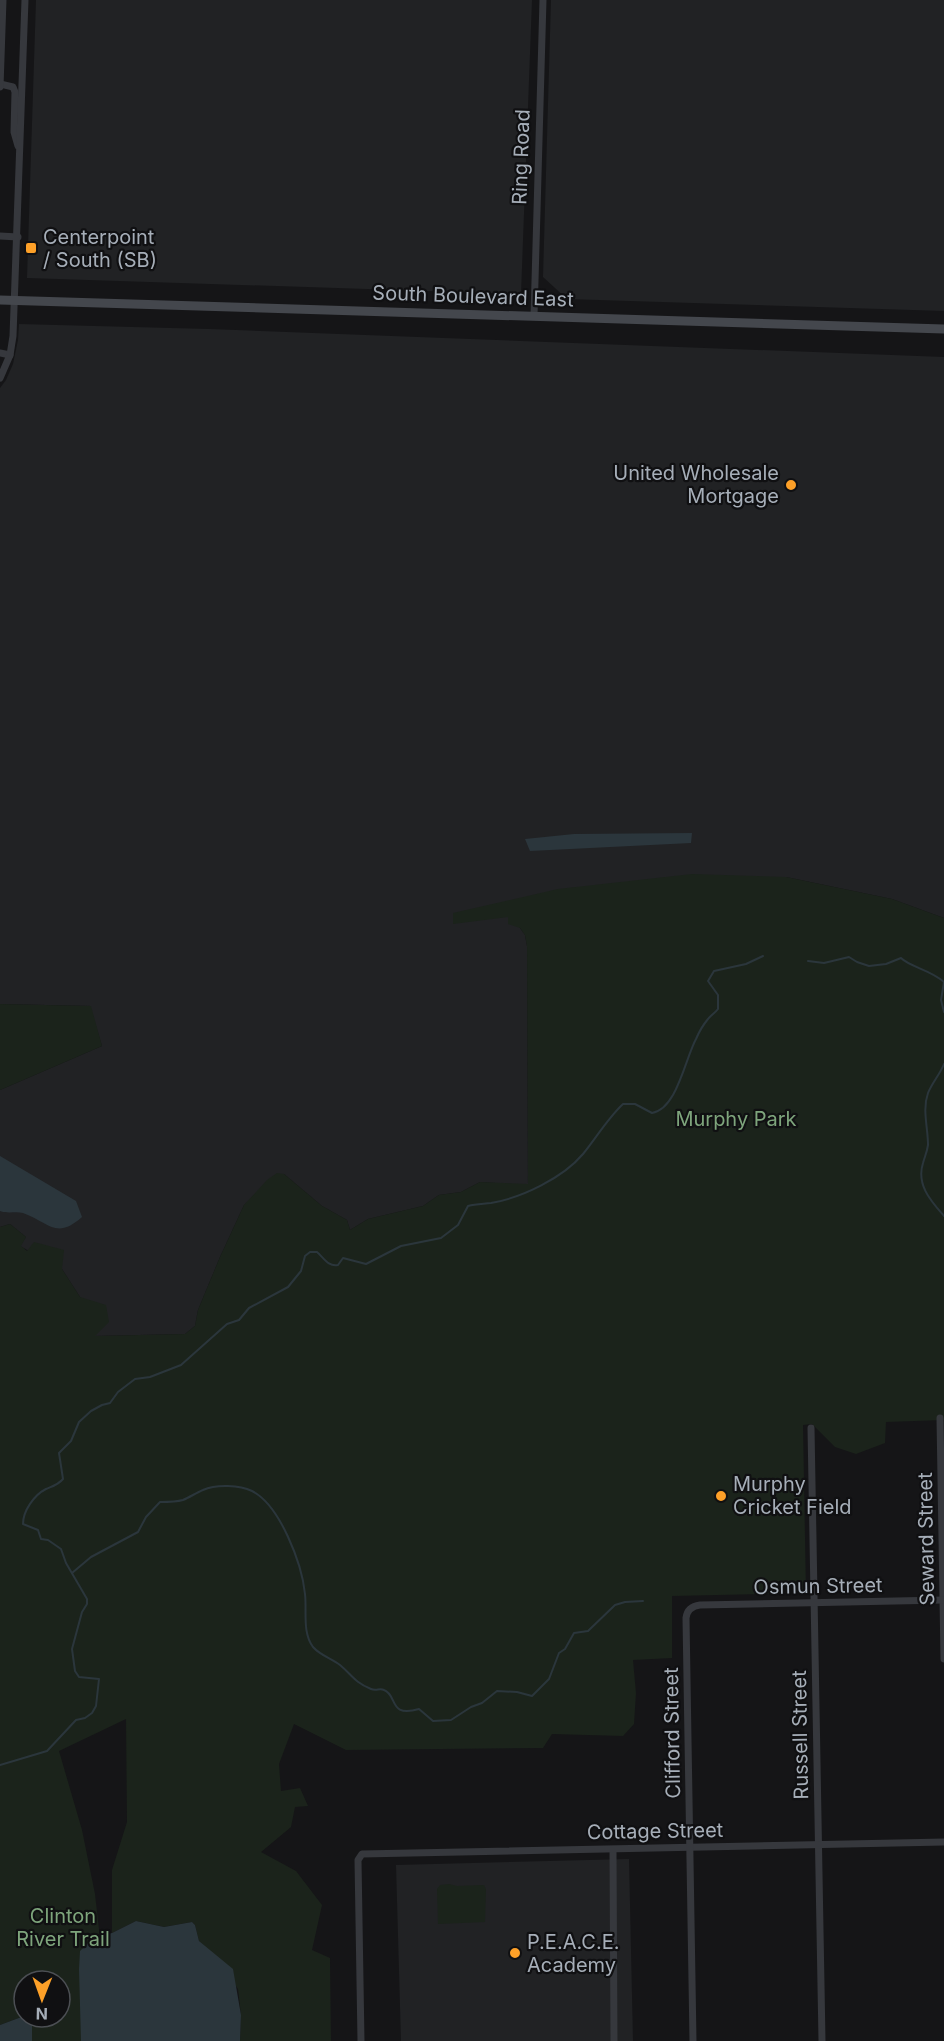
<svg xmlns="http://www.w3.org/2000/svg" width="944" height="2041" viewBox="0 0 944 2041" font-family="Inter,sans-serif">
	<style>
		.built { fill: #212224 }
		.green { fill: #1b231b }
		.water { fill: #2b363c }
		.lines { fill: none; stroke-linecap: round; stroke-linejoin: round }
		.stream { stroke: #2b363c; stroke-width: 2 }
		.street { stroke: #36383d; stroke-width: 7 }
		.secondary { stroke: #44474d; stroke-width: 9 }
		.poi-dot { fill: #fda028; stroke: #101012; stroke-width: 2 }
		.labels { text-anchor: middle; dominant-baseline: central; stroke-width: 4.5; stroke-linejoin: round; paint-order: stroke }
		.street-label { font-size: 20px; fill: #a6aeb8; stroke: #101012 }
		.poi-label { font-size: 20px; fill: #a6aeb8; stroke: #101012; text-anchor: start }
		.park-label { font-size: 20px; fill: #7ea57c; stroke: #101012 }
	</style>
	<rect width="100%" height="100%" fill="#151517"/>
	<!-- built -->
	<g class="built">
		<path d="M 36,0 L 532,0 L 521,294 L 27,278 Z"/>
		<path d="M 551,0 L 944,0 L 944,311 L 567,299 L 543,277 Z"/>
		<path d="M 19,324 L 209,329 L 944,357 L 944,918 L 892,899 L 786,877 L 502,917 L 508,917 L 520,928 L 525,935 L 527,946 L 528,1185 L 480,1182 L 461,1192 L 439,1195 L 423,1206 L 368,1219 L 350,1230 L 347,1220 L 322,1206 L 284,1174 L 244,1205 L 220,1257 L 198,1310 L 195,1326 L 185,1334 L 95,1336 L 80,1297 L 62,1269 L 20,1246 L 26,1237 L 10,1224 L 0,1227 L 0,1090 L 102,1046 L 90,1006 L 0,1004 L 0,388 L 6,380 L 13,364 L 18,340 Z"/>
		<path d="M 629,1859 L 633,2041 L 401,2041 L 396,1865 Z"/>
	</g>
	<!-- green -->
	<g class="green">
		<path d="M 692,874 L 786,877 L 892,899 L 944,918 L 944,1420 L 886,1422 L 885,1443 L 856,1454 L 835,1447 L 812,1424 L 803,1425 L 806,1593 L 672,1596 L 672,1658 L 633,1660 L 636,1693 L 634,1724 L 623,1736 L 552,1734 L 543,1748 L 346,1750 L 294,1724 L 279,1764 L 281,1791 L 300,1788 L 308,1806 L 295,1807 L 291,1827 L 261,1852 L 296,1871 L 322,1905 L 312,1950 L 330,1958 L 331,2041 L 240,2041 L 241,2015 L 238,1989 L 213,1954 L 199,1941 L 195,1925 L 192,1922 L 164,1927 L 136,1921 L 112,1933 L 112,1870 L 127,1822 L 126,1719 L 59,1751 L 82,1830 L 95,1894 L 102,1956 L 105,2041 L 32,2041 L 31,2017 L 60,2017 L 60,1981 L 24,1981 L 24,2016 L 0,2025 L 0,1227 L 10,1224 L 26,1237 L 21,1246 L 27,1251 L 34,1242 L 64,1250 L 62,1269 L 80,1297 L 106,1305 L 109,1322 L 95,1336 L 185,1334 L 195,1326 L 198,1310 L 220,1257 L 244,1205 L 267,1180 L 277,1173 L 284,1174 L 322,1206 L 347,1220 L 350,1230 L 368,1219 L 423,1206 L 439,1195 L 461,1192 L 480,1182 L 528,1184 L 527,946 L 525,935 L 520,928 L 508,924 L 508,917 L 453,924 L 453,913 L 558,889 Z"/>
		<path d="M 0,1004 L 91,1006 L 102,1046 L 0,1090 Z"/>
		<path d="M 449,1884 L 457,1886 L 484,1885 L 486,1889 L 485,1922 L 438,1924 L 437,1889 L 440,1885 Z"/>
	</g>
	<!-- water -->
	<g class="water">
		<path d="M 692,833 L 691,843 L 530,851 L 525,839 L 574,834 Z"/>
		<path d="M 0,1156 L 76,1201 L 82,1217 C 56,1240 50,1223 23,1213 C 16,1211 8,1214 0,1211 Z"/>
		<path d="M 136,1921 L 164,1927 L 192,1922 L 195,1925 L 199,1941 L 233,1969 L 241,2015 L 240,2041 L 81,2041 L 79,1969 L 80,1951 L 93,1938 L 112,1933 Z"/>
		<path d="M 24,2016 L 32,2017 L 32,2041 L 0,2041 L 0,2025 Z"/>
	</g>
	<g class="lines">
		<!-- stream -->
		<g class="stream">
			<path d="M 808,961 L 824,963 L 849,957 L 857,962 L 869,966 L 886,964 L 901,958 C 910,967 931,970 944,982"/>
			<path d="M 944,982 L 941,1000 L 944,1012"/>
			<path d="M 944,1064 C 940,1074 932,1083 928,1093 C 922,1110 928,1127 928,1145 C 927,1152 925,1156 923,1163 C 916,1185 931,1201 944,1216"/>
			<path d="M 72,1573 L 91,1557 L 138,1532 L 146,1517 L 160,1502 C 168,1502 176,1502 183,1500 C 190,1497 196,1493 203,1490 C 216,1484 240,1485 252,1491 C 280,1505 302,1564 305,1594 C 307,1611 302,1632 313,1647 C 321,1656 331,1658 340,1665 C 352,1675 354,1682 371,1689 C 376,1691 380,1688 384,1690 C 398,1695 388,1718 419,1709 L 433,1721 L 451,1720 L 471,1707 L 482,1703 L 497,1691 L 517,1692 L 532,1696 L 549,1679 L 559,1653 L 565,1649 L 574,1633 L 588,1631 L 615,1605 L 625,1602 L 643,1601"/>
			<path d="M 0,1765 L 47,1751 L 76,1720 L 85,1718 L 92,1713 L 96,1706 L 99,1679 L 79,1677 L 75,1671 L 72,1649 L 82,1612 L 87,1604 L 87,1599 L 66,1563 L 61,1549 L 48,1540 L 41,1539 L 38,1530 L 23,1524 C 23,1511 34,1495 46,1489 C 53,1486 58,1485 63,1479 L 59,1453 L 71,1441 L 79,1422 L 91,1411 L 102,1405 L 110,1403 L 118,1392 L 135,1379 L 150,1377 L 181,1365 L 227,1324 L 239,1320 L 249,1308 L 288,1287 L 301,1271 L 305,1256 L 310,1252 L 317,1252 C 324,1258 328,1267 338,1265 L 343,1258 L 366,1264 L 401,1246 L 441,1238 L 458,1225 L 468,1206 C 476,1204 483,1204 491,1203 C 521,1198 563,1178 583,1154 C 596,1138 608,1118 623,1104 L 635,1104 L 652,1113 C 677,1109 685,1059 696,1039 C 699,1032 703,1025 708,1019 C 711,1015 715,1013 718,1009 L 718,995 L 708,981 L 714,971 L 746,964 L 763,956"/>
		</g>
		<!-- street -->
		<g class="street">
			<path d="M 0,84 L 13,87 L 15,92 L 14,132 L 18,146"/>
			<path d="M 0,87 L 3,0"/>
			<path d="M 0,236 L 18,237"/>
			<path d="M 534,316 L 543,0"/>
			<path d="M 0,353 L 10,355"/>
			<path d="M 0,378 L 10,355 L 13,336 L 25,0"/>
			<path d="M 940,1418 L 944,1659"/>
			<path d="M 811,1428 L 822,2041"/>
			<path d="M 613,1850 L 614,2041"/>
			<path d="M 361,2041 L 358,1860 L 362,1854 L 944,1842"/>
			<path d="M 693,2041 L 686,1618 C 687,1610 692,1606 700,1605 L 944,1600"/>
		</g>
		<!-- secondary -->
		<path class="secondary" d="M 0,300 L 944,329"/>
	</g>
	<!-- markers -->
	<g class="poi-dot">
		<rect x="25" y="242" width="12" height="12" rx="3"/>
		<circle cx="791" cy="485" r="6"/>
		<circle cx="721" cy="1496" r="6"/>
		<circle cx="515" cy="1953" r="6"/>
	</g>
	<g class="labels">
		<!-- street labels -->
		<g class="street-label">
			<text transform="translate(521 157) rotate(-88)">Ring Road</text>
			<text transform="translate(473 296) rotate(2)">South Boulevard East</text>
			<text transform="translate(926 1539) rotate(-91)">Seward Street</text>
			<text transform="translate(818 1586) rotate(-1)">Osmun Street</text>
			<text transform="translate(672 1733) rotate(-91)">Clifford Street</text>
			<text transform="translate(800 1735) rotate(-91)">Russell Street</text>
			<text transform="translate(655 1831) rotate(-1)">Cottage Street</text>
		</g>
		<!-- poi labels -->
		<g class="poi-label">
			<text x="43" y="237">Centerpoint<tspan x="43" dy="23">/ South (SB)</tspan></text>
			<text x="779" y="473" text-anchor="end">United Wholesale<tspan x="779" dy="23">Mortgage</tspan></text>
			<text x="733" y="1484">Murphy<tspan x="733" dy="23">Cricket Field</tspan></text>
			<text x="527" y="1942">P.E.A.C.E.<tspan x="527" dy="23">Academy</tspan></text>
		</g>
		<!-- park labels -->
		<g class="park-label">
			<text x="736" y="1119">Murphy Park</text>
			<text x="63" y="1916">Clinton<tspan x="63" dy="23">River Trail</tspan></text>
		</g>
	</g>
	<!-- north arrow -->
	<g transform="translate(42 1999) rotate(181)"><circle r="28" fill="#101012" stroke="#4c4f54" stroke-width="1.5"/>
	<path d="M0-4.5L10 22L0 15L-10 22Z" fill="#fda028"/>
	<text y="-9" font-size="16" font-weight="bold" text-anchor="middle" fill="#a6aeb8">N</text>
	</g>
</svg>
